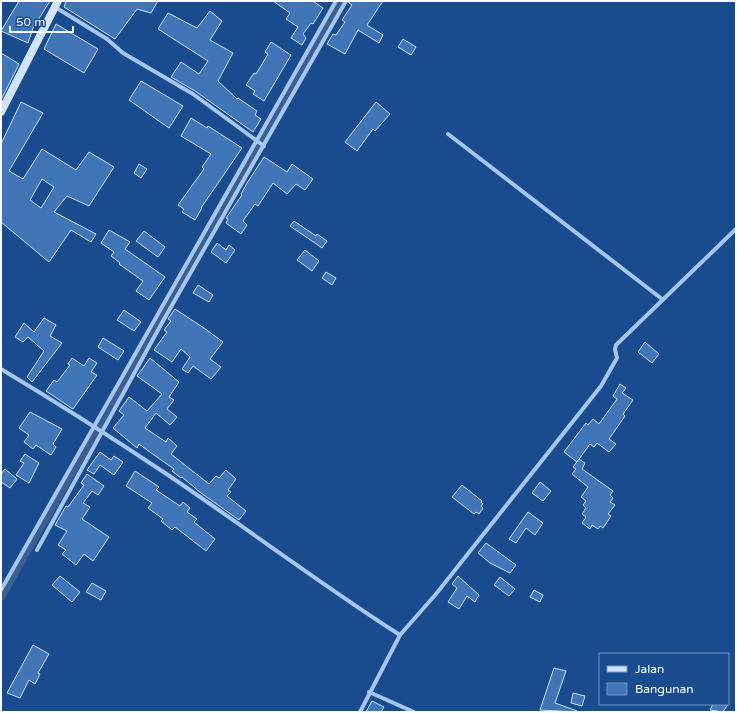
<svg xmlns="http://www.w3.org/2000/svg" width="737" height="713" viewBox="0 0 737 713" font-family="'Varela Round',sans-serif">
	<style>
		.lines { fill: none; stroke-linecap: round; stroke-linejoin: round }
		.canal { stroke: #3a5f90; stroke-width: 9 }
		.building { fill: #4076b7; stroke: #cbe1fb; fill-rule: evenodd }
		.street { stroke: #a4c6ef; stroke-width: 4 }
		.secondary { stroke: #d2e4fa; stroke-width: 8 }
	</style>
	<rect width="100%" height="100%" fill="#184c8e"/>
	<g class="lines">
		<!-- canal -->
		<path class="canal" d="M 1,596 L 340,1"/>
	</g>
	<!-- building -->
	<g class="building">
		<path d="M 19,1 L 50,1 L 33,28 L 28,43 L 1,31 Z"/>
		<path d="M 66,1 L 158,1 L 151,13 L 137,9 L 115,39 L 64,7 Z"/>
		<path d="M 273,1 L 313,1 L 323,8 L 313,24 L 311,23 L 303,34 L 306,38 L 302,45 L 291,38 L 298,27 L 286,19 L 290,13 Z"/>
		<path d="M 349,1 L 383,1 L 367,25 L 383,35 L 379,43 L 358,30 L 345,54 L 327,44 L 333,34 L 336,35 L 345,22 L 342,20 L 352,5 L 349,3 Z"/>
		<path d="M 210,11 L 222,21 L 210,40 L 233,53 L 218,81 L 237,99 L 238,98 L 257,111 L 255,115 L 261,119 L 253,132 L 195,91 L 171,77 L 181,62 L 199,74 L 208,61 L 158,29 L 168,13 L 197,28 Z"/>
		<path d="M 56,24 L 98,49 L 84,73 L 44,49 Z"/>
		<path d="M 403,39 L 416,47 L 411,55 L 398,47 Z"/>
		<path d="M 271,42 L 291,55 L 264,101 L 253,94 L 255,91 L 246,85 L 254,73 L 256,74 L 268,54 L 265,52 Z"/>
		<path d="M 1,53 L 19,64 L 1,100 Z"/>
		<path d="M 141,81 L 183,106 L 169,128 L 129,100 Z"/>
		<path d="M 21,102 L 43,113 L 9,171 L 23,179 L 42,149 L 76,170 L 89,152 L 114,167 L 89,206 L 67,196 L 54,212 L 96,234 L 91,242 L 71,230 L 49,262 L 1,222 L 1,144 ZM 42,179 L 54,187 L 41,208 L 30,200 Z"/>
		<path d="M 376,102 L 390,114 L 375,131 L 373,129 L 357,151 L 345,142 Z"/>
		<path d="M 191,118 L 207,128 L 208,126 L 242,148 L 201,208 L 202,208 L 195,220 L 182,212 L 184,209 L 178,205 L 204,169 L 202,167 L 211,154 L 181,136 Z"/>
		<path d="M 264,157 L 287,172 L 292,164 L 313,179 L 305,190 L 296,184 L 287,194 L 273,183 L 258,206 L 255,204 L 243,221 L 247,225 L 241,234 L 226,223 L 228,219 L 226,218 L 242,195 L 241,194 L 247,183 Z"/>
		<path d="M 139,164 L 147,169 L 141,178 L 134,173 Z"/>
		<path d="M 294,221 L 316,236 L 317,234 L 327,241 L 322,248 L 290,226 Z"/>
		<path d="M 109,230 L 130,242 L 125,249 L 165,277 L 149,300 L 136,291 L 143,281 L 119,264 L 120,263 L 111,256 L 114,252 L 101,243 Z"/>
		<path d="M 144,231 L 165,247 L 158,257 L 136,241 Z"/>
		<path d="M 217,243 L 226,250 L 229,245 L 235,250 L 226,263 L 211,252 Z"/>
		<path d="M 305,250 L 319,261 L 312,271 L 297,260 Z"/>
		<path d="M 326,272 L 336,278 L 332,285 L 322,278 Z"/>
		<path d="M 198,285 L 213,295 L 209,302 L 193,293 Z"/>
		<path d="M 175,309 L 204,328 L 223,342 L 210,359 L 221,367 L 211,379 L 193,366 L 188,373 L 182,369 L 190,357 L 181,349 L 172,362 L 154,350 L 167,332 L 164,330 L 171,321 L 168,319 Z"/>
		<path d="M 124,310 L 141,322 L 134,331 L 117,320 Z"/>
		<path d="M 44,318 L 56,325 L 50,336 L 62,343 L 32,382 L 27,377 L 44,351 L 28,337 L 23,342 L 15,337 L 24,323 L 34,332 Z"/>
		<path d="M 103,338 L 124,351 L 118,360 L 98,347 Z"/>
		<path d="M 645,342 L 659,354 L 652,363 L 638,352 Z"/>
		<path d="M 72,358 L 84,366 L 89,358 L 97,363 L 91,372 L 97,375 L 73,409 L 46,391 L 54,380 L 57,382 L 70,365 L 68,364 Z"/>
		<path d="M 150,358 L 179,382 L 169,397 L 174,400 L 167,409 L 177,417 L 170,425 L 156,413 L 145,428 L 166,442 L 168,438 L 177,446 L 171,454 L 209,484 L 216,476 L 219,478 L 226,470 L 236,479 L 228,490 L 231,492 L 227,496 L 246,511 L 239,520 L 201,493 L 182,477 L 181,478 L 172,471 L 174,469 L 147,450 L 139,444 L 137,448 L 113,428 L 124,415 L 119,411 L 129,397 L 147,411 L 162,394 L 137,376 Z"/>
		<path d="M 620,384 L 626,388 L 622,393 L 633,400 L 623,414 L 625,416 L 609,439 L 616,444 L 609,452 L 597,443 L 594,447 L 590,444 L 577,462 L 564,452 L 586,423 L 588,425 L 593,419 L 599,424 L 617,399 L 613,396 Z"/>
		<path d="M 30,412 L 62,429 L 53,444 L 56,447 L 51,455 L 36,445 L 33,449 L 24,442 L 29,435 L 19,428 Z"/>
		<path d="M 100,452 L 111,460 L 114,456 L 123,462 L 114,475 L 100,465 L 94,474 L 87,470 Z"/>
		<path d="M 25,454 L 39,463 L 29,483 L 16,475 L 24,463 L 20,461 Z"/>
		<path d="M 579,459 L 585,463 L 582,469 L 613,491 L 610,495 L 613,498 L 610,502 L 615,505 L 608,514 L 611,516 L 603,528 L 600,526 L 598,529 L 592,525 L 590,529 L 582,523 L 586,517 L 582,514 L 586,508 L 583,505 L 586,501 L 581,497 L 588,487 L 572,474 L 576,469 L 573,467 Z"/>
		<path d="M 5,469 L 17,479 L 10,488 L 1,482 L 1,474 Z"/>
		<path d="M 135,471 L 159,487 L 156,490 L 180,506 L 183,502 L 190,508 L 187,512 L 197,519 L 194,522 L 215,539 L 206,551 L 175,527 L 172,530 L 161,521 L 163,519 L 148,508 L 152,503 L 126,486 Z"/>
		<path d="M 87,474 L 104,486 L 98,495 L 92,491 L 83,503 L 90,507 L 82,519 L 109,537 L 93,561 L 84,554 L 76,565 L 62,554 L 66,550 L 58,545 L 67,531 L 55,525 L 66,506 L 68,507 L 84,485 L 81,483 Z"/>
		<path d="M 540,482 L 551,491 L 543,501 L 532,493 Z"/>
		<path d="M 462,485 L 482,501 L 481,502 L 483,504 L 481,506 L 483,508 L 479,514 L 476,512 L 474,514 L 452,497 Z"/>
		<path d="M 528,512 L 543,523 L 535,535 L 526,528 L 516,543 L 509,539 Z"/>
		<path d="M 486,543 L 516,565 L 510,573 L 490,563 L 478,553 Z"/>
		<path d="M 60,576 L 80,592 L 72,602 L 52,585 Z"/>
		<path d="M 458,576 L 479,595 L 475,602 L 467,596 L 459,609 L 448,602 L 457,588 L 452,584 Z"/>
		<path d="M 500,577 L 515,589 L 509,596 L 494,585 Z"/>
		<path d="M 92,583 L 106,591 L 101,600 L 86,592 Z"/>
		<path d="M 534,590 L 543,595 L 540,602 L 530,597 Z"/>
		<path d="M 33,645 L 49,654 L 38,673 L 40,674 L 35,684 L 29,680 L 20,698 L 7,693 Z"/>
		<path d="M 554,668 L 566,671 L 555,703 L 577,711 L 577,712 L 540,710 Z"/>
		<path d="M 573,693 L 585,696 L 582,706 L 571,703 Z"/>
		<path d="M 372,701 L 384,707 L 381,712 L 366,712 Z"/>
		<path d="M 713,704 L 728,704 L 723,712 L 710,710 Z"/>
	</g>
	<g class="lines">
		<!-- street -->
		<g class="street">
			<path d="M 55,7 L 107,39 L 123,53 L 193,94 L 264,146"/>
			<path d="M 448,134 L 662,299"/>
			<path d="M 1,369 C 56,402 111,437 165,473 C 244,526 320,584 400,635"/>
			<path d="M 37,550 L 163,321 L 346,1"/>
			<path d="M 1,590 L 336,1"/>
			<path d="M 369,692 L 414,712"/>
			<path d="M 360,712 L 400,635 L 436,594 L 601,386 L 617,358 L 615,349 L 616,345 L 736,229"/>
		</g>
		<!-- secondary -->
		<path class="secondary" d="M 1,112 L 58,1"/>
	</g>
	<!-- border -->
	<rect width="737" height="713" fill="none" stroke="#ffffff" stroke-width="4"/>
	<!-- legend -->
	<rect x="599" y="653" width="130" height="52" fill="#184c8e" stroke="#7494bb"/>
	<rect x="607" y="666" width="20" height="6" fill="#d2e4fa" stroke="#7494bb"/>
	<text x="635" y="673" font-size="12" fill="#ffffff">Jalan</text>
	<rect x="607" y="683" width="20" height="12" fill="#4076b7" stroke="#7494bb"/>
	<text x="635" y="693" font-size="12" fill="#ffffff">Bangunan</text>
	<!-- scale -->
	<path d="M10 26v6h63v-6" fill="none" stroke="#ffffff" stroke-width="2"/>
	<text x="16" y="26" font-size="12" fill="#ffffff" stroke="#184c8e" stroke-width="3" paint-order="stroke">50 m</text>
</svg>
